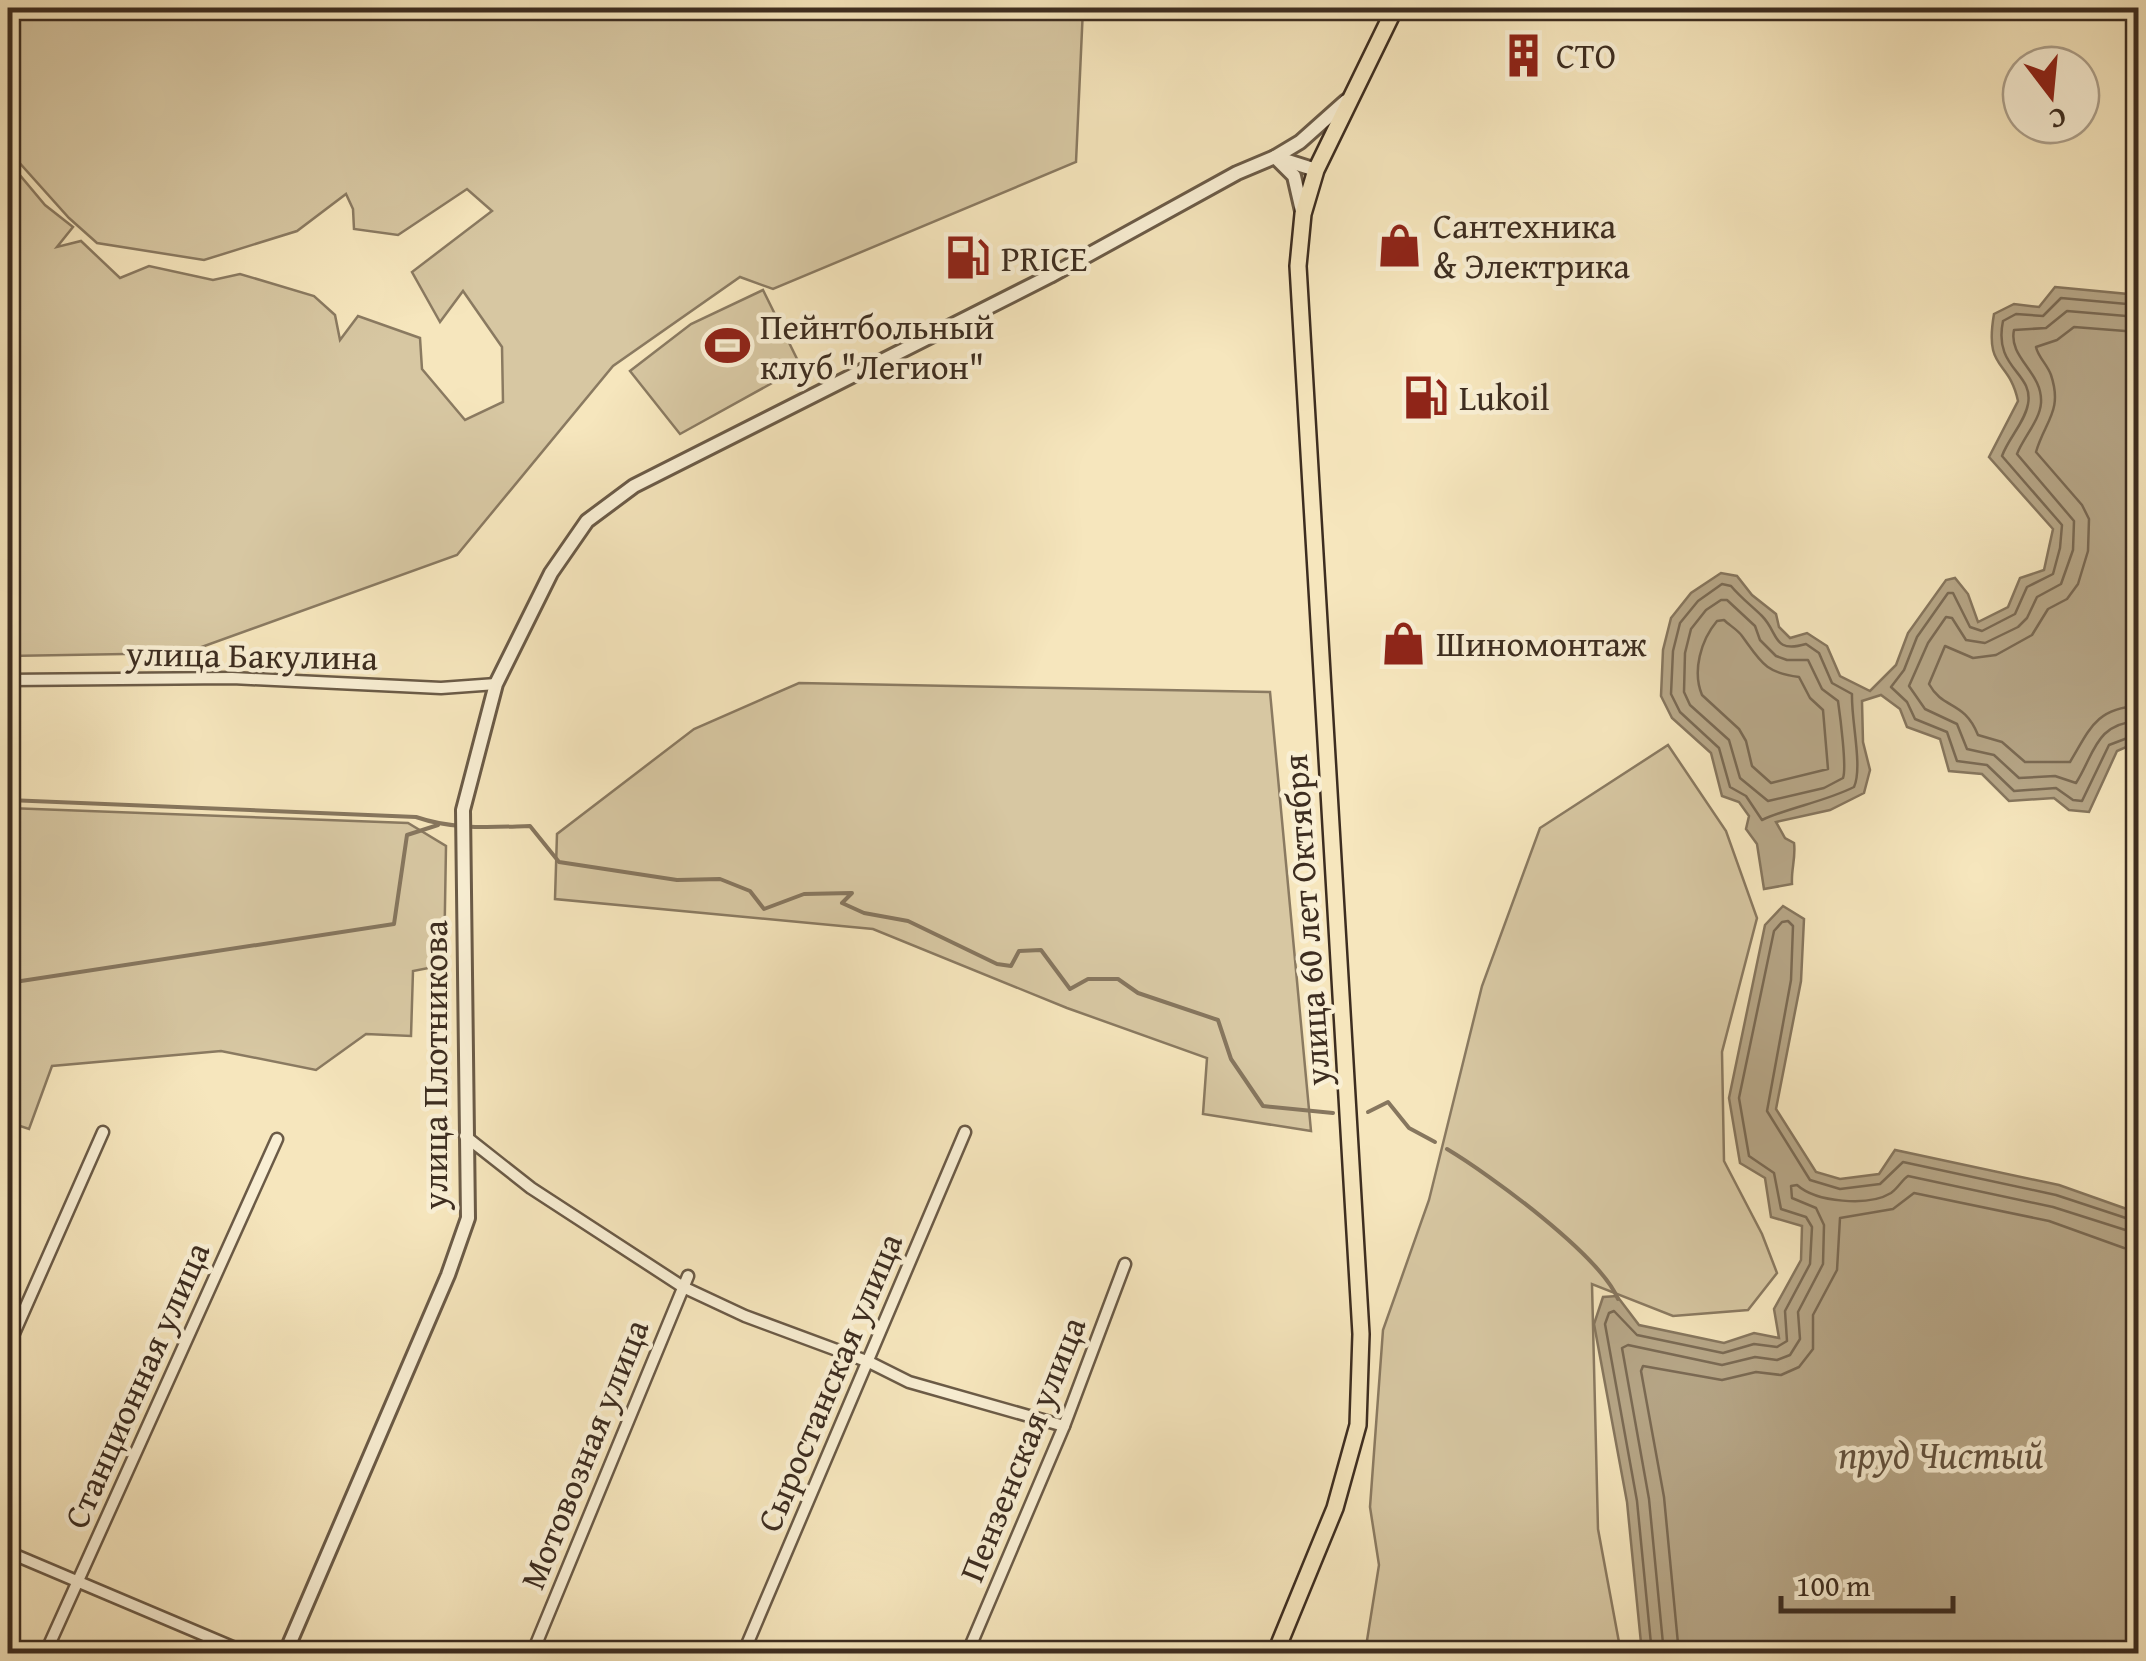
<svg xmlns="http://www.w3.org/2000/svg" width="2146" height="1661" viewBox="0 0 2146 1661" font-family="'Gentium Book Plus',serif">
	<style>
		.green { fill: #d7c7a2; stroke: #8a7a61; stroke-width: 2.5 }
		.water { fill: #b7a788; stroke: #86765e; stroke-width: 2.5 }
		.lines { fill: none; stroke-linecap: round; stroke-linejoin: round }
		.shore { stroke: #7a6a54; stroke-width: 2.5 }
		.stream { stroke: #86765e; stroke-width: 4 }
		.minor-casing { stroke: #6b5b47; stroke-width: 15 }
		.tertiary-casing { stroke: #6b5b47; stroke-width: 18 }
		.primary-casing { stroke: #3d2d20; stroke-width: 20 }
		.minor { stroke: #f9efd4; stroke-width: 10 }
		.tertiary { stroke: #f9efd4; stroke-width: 12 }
		.primary { stroke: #f6e6bd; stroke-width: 15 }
		.labels { text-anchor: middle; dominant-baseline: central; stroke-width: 9; stroke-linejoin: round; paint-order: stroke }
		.poi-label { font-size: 35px; fill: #3d2d20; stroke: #f9efd4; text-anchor: start }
		.street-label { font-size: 35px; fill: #3d2d20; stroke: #f9efd4 }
		.water-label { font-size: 38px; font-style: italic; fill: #62523f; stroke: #f9efd4 }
	</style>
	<rect width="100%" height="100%" fill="#f6e6bd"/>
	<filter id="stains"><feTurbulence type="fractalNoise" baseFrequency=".002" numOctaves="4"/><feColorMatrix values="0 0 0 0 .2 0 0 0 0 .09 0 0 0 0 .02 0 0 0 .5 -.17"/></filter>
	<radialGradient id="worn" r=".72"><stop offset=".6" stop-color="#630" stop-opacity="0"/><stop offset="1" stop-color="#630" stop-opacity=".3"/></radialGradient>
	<!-- green -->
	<g class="green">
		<path d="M 8,8 L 1083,8 L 1076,162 L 773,289 L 740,277 L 613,366 L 457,555 L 185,653 L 8,656 L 8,161 L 45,205 L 73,227 L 57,247 L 81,241 L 120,278 L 149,266 L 213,280 L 240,274 L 314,296 L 335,315 L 340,340 L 358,316 L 420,338 L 422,369 L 465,420 L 503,402 L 502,347 L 463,291 L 440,322 L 412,272 L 492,211 L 467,189 L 398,235 L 354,229 L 353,209 L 346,194 L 297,231 L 204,260 L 97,243 L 69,218 L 8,150 Z"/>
		<path d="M 763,290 L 801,367 L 680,434 L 630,371 L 691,324 Z"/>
		<path d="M 799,683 L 1270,692 L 1311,1131 L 1203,1114 L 1207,1058 L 1067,1008 L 873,929 L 555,899 L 557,834 L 694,729 Z"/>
		<path d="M 1668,745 L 1726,831 L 1757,918 L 1722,1052 L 1724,1161 L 1762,1234 L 1777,1273 L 1748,1310 L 1673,1316 L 1592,1284 L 1598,1529 L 1621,1653 L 1365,1653 L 1379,1565 L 1370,1507 L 1383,1330 L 1429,1200 L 1482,986 L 1540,828 Z"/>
		<path d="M 8,808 L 408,823 L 446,846 L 444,965 L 413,971 L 411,1036 L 366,1034 L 316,1070 L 221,1051 L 52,1066 L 29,1129 L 8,1122 Z"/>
	</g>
	<!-- water -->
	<g class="water">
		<path d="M 2055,287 L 2138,295 L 2138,742 L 2117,751 L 2089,812 L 2069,810 L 2054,798 L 2009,801 L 1982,774 L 1949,771 L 1940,739 L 1907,727 L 1900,709 L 1881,695 L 1862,701 L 1863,742 L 1870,770 L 1864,793 L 1830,810 L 1776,822 L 1785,838 L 1794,843 C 1796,858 1791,869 1792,884 L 1764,889 L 1757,844 L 1746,829 L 1749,816 L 1739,802 L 1722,796 L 1711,753 L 1672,718 L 1661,696 L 1663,650 L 1671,618 L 1691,593 L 1721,573 L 1737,576 L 1752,595 L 1776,614 L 1779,627 L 1790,638 L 1807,633 L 1827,646 L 1840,676 L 1870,691 L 1896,665 L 1908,633 L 1946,580 L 1955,578 L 1968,594 L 1978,622 L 2008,607 L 2020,578 L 2044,570 L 2053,529 L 1989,457 L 2018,401 C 2009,358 1984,372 1994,314 L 2014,304 L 2039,307 Z"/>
		<path d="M 1783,906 L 1804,919 L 1801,981 L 1776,1109 L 1816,1172 L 1840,1179 L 1879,1174 L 1895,1150 L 2059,1185 L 2138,1213 L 2138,1653 L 1642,1653 L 1627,1502 L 1594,1324 L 1603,1297 L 1617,1296 L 1639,1325 L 1724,1343 L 1754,1333 L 1779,1338 L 1774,1309 L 1801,1260 L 1802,1226 L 1771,1217 L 1765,1178 L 1740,1163 L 1729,1098 L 1765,925 Z"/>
	</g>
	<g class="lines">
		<!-- shore -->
		<g class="shore">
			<path d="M 2138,305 L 2061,298 L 2043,316 L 2016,314 L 2003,321 C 1993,369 2034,372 2028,404 C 2025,422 2008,439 2002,456 L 2062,525 L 2060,548 L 2053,574 L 2027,587 L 2015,614 L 1982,631 L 1970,627 L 1953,593 L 1948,593 L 1917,637 L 1904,670 L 1891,687 L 1907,702 L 1915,719 L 1947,732 L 1957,761 L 1987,765 L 2014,791 L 2056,788 L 2073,800 L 2082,801 L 2109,745 L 2138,734"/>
			<path d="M 2138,317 L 2067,311 L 2046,328 L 2014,330 C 2008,358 2043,372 2041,403 C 2040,420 2023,438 2017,454 L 2074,521 L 2073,550 L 2061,584 L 2037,597 L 2027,618 L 2018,627 L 1985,643 L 1966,640 L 1952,618 L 1946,617 L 1928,643 L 1909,686 L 1925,709 L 1957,724 L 1967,749 L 1994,755 L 2019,778 L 2055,776 L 2076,783 C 2095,753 2095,724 2138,721"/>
			<path d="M 2138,332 L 2074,327 L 2057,340 L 2036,347 C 2038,357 2047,364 2051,375 C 2063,411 2045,421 2036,452 L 2082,505 L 2089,519 L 2088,551 L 2078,584 L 2067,599 L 2048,609 L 2032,635 L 1996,655 L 1973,658 L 1945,646 L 1929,684 C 1943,710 1964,700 1978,735 L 2002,742 L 2025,762 L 2070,762 C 2089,731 2095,708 2138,706"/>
			<path d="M 1722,584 L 1731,586 C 1741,598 1752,606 1762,616 C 1779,633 1772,654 1806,644 L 1819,653 L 1832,683 L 1852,694 C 1851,720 1863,767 1854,787 C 1824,802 1790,807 1762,820 L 1746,796 L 1730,787 L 1719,748 L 1680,712 L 1671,694 L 1673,651 L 1680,623 L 1698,601 Z"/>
			<path d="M 1721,600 L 1727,600 L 1755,626 L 1760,640 L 1776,656 L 1787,660 L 1808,660 L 1822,689 L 1838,701 C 1840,715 1847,768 1843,778 L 1824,788 L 1768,801 L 1740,778 L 1729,740 L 1690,705 L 1684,692 L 1685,653 L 1691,629 L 1706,610 Z"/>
			<path d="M 1724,620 C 1729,625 1738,630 1742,636 C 1761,662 1765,673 1799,677 L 1810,698 L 1823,710 L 1828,769 L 1771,783 L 1752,766 L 1746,741 L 1739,729 L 1702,695 C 1692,671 1701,640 1717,621 Z"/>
			<path d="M 1652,1654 L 1637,1501 L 1605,1324 L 1609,1313 L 1614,1311 L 1637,1335 L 1723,1353 L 1754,1344 L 1777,1347 L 1787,1341 L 1785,1311 L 1810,1264 L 1812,1227 L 1806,1217 L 1781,1209 L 1774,1173 L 1749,1156 L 1739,1098 L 1774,931 L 1782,922 L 1788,921 L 1793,926 L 1791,980 L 1767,1111 L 1810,1180 L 1840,1189 L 1880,1184 L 1903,1162 L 2056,1195 L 2138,1222"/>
			<path d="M 1664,1654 L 1649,1499 L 1622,1348 L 1628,1345 L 1722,1365 L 1755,1357 L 1777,1360 L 1790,1355 L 1800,1339 L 1798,1312 L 1823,1264 L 1824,1225 L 1816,1208 L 1792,1198 L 1791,1186 L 1797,1185 C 1816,1202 1868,1207 1891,1193 C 1898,1188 1902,1180 1908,1176 L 2053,1207 L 2138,1234"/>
			<path d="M 1679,1654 L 1664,1497 L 1641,1371 L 1643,1366 L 1722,1380 L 1756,1372 L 1781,1375 L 1799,1367 L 1813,1349 L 1813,1315 L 1837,1270 L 1840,1218 L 1893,1209 L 1914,1193 L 2049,1221 L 2124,1248 L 2138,1249"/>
		</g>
		<!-- stream -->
		<g class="stream">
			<path d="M 8,800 L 416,817 C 453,830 491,827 530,826 L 559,862 L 677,880 L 720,879 L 750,891 L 764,909 L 804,894 L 852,893 L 842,903 L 864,913 L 908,921 L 997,964 L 1011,966 L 1019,951 L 1041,950 L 1070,989 L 1088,979 L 1118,979 L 1138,993 L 1218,1020 L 1231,1059 L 1263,1106 L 1333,1113"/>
			<path d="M 8,983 L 394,924 L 407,835 L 438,825"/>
			<path d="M 1368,1112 L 1388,1102 L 1409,1128 L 1435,1142"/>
			<path d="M 1447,1149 C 1489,1174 1600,1255 1618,1299"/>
		</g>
		<defs>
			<g id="minor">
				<path d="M 8,680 L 232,678 L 441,688 L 496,684"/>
				<path d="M 465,1136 L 531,1188 L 683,1287 L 745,1316 L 869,1362 L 909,1382 L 1064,1426"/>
				<path d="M 8,1347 L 103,1132"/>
				<path d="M 8,1552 L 249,1654"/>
				<path d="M 45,1654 L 277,1139"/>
				<path d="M 532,1654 L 688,1276"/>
				<path d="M 743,1654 L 965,1132"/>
				<path d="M 967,1654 L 1064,1426 L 1125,1264"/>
			</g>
			<g id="tertiary">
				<path d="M 1302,211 L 1294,176 L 1275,157 L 1300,142 L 1346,101"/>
				<path d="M 285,1654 L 448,1275 L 468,1218 L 463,810 L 496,684 L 551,573 L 587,521 L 634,486 L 1050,276 L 1237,173 L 1275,157 L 1316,170"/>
			</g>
			<path id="primary" d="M 1275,1654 L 1335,1508 L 1358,1425 L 1361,1334 L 1298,266 L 1303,214 L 1316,170 L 1395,8"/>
		</defs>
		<!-- minor casing -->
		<use href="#minor" class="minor-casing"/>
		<!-- tertiary casing -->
		<use href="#tertiary" class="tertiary-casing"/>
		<!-- primary casing -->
		<use href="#primary" class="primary-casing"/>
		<!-- minor -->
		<use href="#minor" class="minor"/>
		<!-- tertiary -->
		<use href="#tertiary" class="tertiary"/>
		<!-- primary -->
		<use href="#primary" class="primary"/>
	</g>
	<!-- icons -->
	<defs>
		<symbol id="building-bare" viewBox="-9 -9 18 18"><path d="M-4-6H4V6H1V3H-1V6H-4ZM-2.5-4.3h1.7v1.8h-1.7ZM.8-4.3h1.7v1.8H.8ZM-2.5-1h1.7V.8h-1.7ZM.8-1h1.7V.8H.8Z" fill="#8f2418" stroke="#f9efd4" stroke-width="2.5" paint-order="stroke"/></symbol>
		<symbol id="shop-bare" viewBox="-9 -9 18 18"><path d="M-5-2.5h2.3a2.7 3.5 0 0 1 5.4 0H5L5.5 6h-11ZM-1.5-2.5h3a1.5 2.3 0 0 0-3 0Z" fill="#8f2418" stroke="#f9efd4" stroke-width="2.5" paint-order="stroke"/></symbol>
		<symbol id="fuel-bare" viewBox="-9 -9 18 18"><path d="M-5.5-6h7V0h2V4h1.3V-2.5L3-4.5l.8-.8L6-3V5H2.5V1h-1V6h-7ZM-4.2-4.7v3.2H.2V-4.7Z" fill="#8f2418" stroke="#f9efd4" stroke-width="2.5" paint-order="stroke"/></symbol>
		<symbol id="stadium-bare" viewBox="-9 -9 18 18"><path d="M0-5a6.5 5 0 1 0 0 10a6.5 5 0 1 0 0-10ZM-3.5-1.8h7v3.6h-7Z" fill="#8f2418" stroke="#f9efd4" stroke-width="2.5" paint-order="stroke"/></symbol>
	</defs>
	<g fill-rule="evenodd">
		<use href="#building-bare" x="1492" y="24" width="63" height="63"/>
		<use href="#shop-bare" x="1368" y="214" width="63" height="63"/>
		<use href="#fuel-bare" x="936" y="226" width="63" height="63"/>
		<use href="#stadium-bare" x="696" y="314" width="63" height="63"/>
		<use href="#fuel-bare" x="1394" y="366" width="63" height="63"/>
		<use href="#shop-bare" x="1372" y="612" width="63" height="63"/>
	</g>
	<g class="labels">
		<!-- poi labels -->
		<g class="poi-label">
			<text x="1556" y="55">СТО</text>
			<text x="1433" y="225">Сантехника<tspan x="1433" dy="40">&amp; Электрика</tspan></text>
			<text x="1001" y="258">PRICE</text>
			<text x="760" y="326">Пейнтбольный<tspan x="760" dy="40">клуб "Легион"</tspan></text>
			<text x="1459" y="397">Lukoil</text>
			<text x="1436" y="643">Шиномонтаж</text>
		</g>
		<!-- street labels -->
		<g class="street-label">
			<text transform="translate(252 655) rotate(1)">улица Бакулина</text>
			<text transform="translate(1306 920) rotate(-94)">улица 60 лет Октября</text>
			<text transform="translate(434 1065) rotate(-90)">улица Плотникова</text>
			<text transform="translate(829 1382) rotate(-67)">Сыростанская улица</text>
			<text transform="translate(136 1385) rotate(-66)">Станционная улица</text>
			<text transform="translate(1022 1449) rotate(-68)">Пензенская улица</text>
			<text transform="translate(584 1454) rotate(-68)">Мотовозная улица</text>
		</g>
		<!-- water labels -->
		<g class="water-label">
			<text x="1941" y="1454">пруд Чистый</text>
		</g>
	</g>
	<!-- margin -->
	<rect width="2146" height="1661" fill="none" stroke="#f6e6bd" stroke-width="40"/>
	<rect x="10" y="10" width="2126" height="1641" fill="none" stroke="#3d2d20" stroke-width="5"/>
	<rect x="20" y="20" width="2106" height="1621" fill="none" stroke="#3d2d20" stroke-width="2.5"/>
	<!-- north arrow -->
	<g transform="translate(2051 95) rotate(164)"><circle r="48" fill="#f9efd4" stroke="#aea18c" stroke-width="2.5"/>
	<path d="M0-8L18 38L0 25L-18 38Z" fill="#8f2418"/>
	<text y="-15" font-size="28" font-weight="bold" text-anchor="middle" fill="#3d2d20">С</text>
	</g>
	<!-- scale -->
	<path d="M1781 1596v15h172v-15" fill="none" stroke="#3d2d20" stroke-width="5"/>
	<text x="1796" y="1596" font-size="30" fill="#3d2d20" stroke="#f9efd4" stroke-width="8" paint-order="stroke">100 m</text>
	<rect width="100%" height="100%" filter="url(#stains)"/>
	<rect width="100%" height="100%" fill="url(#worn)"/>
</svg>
